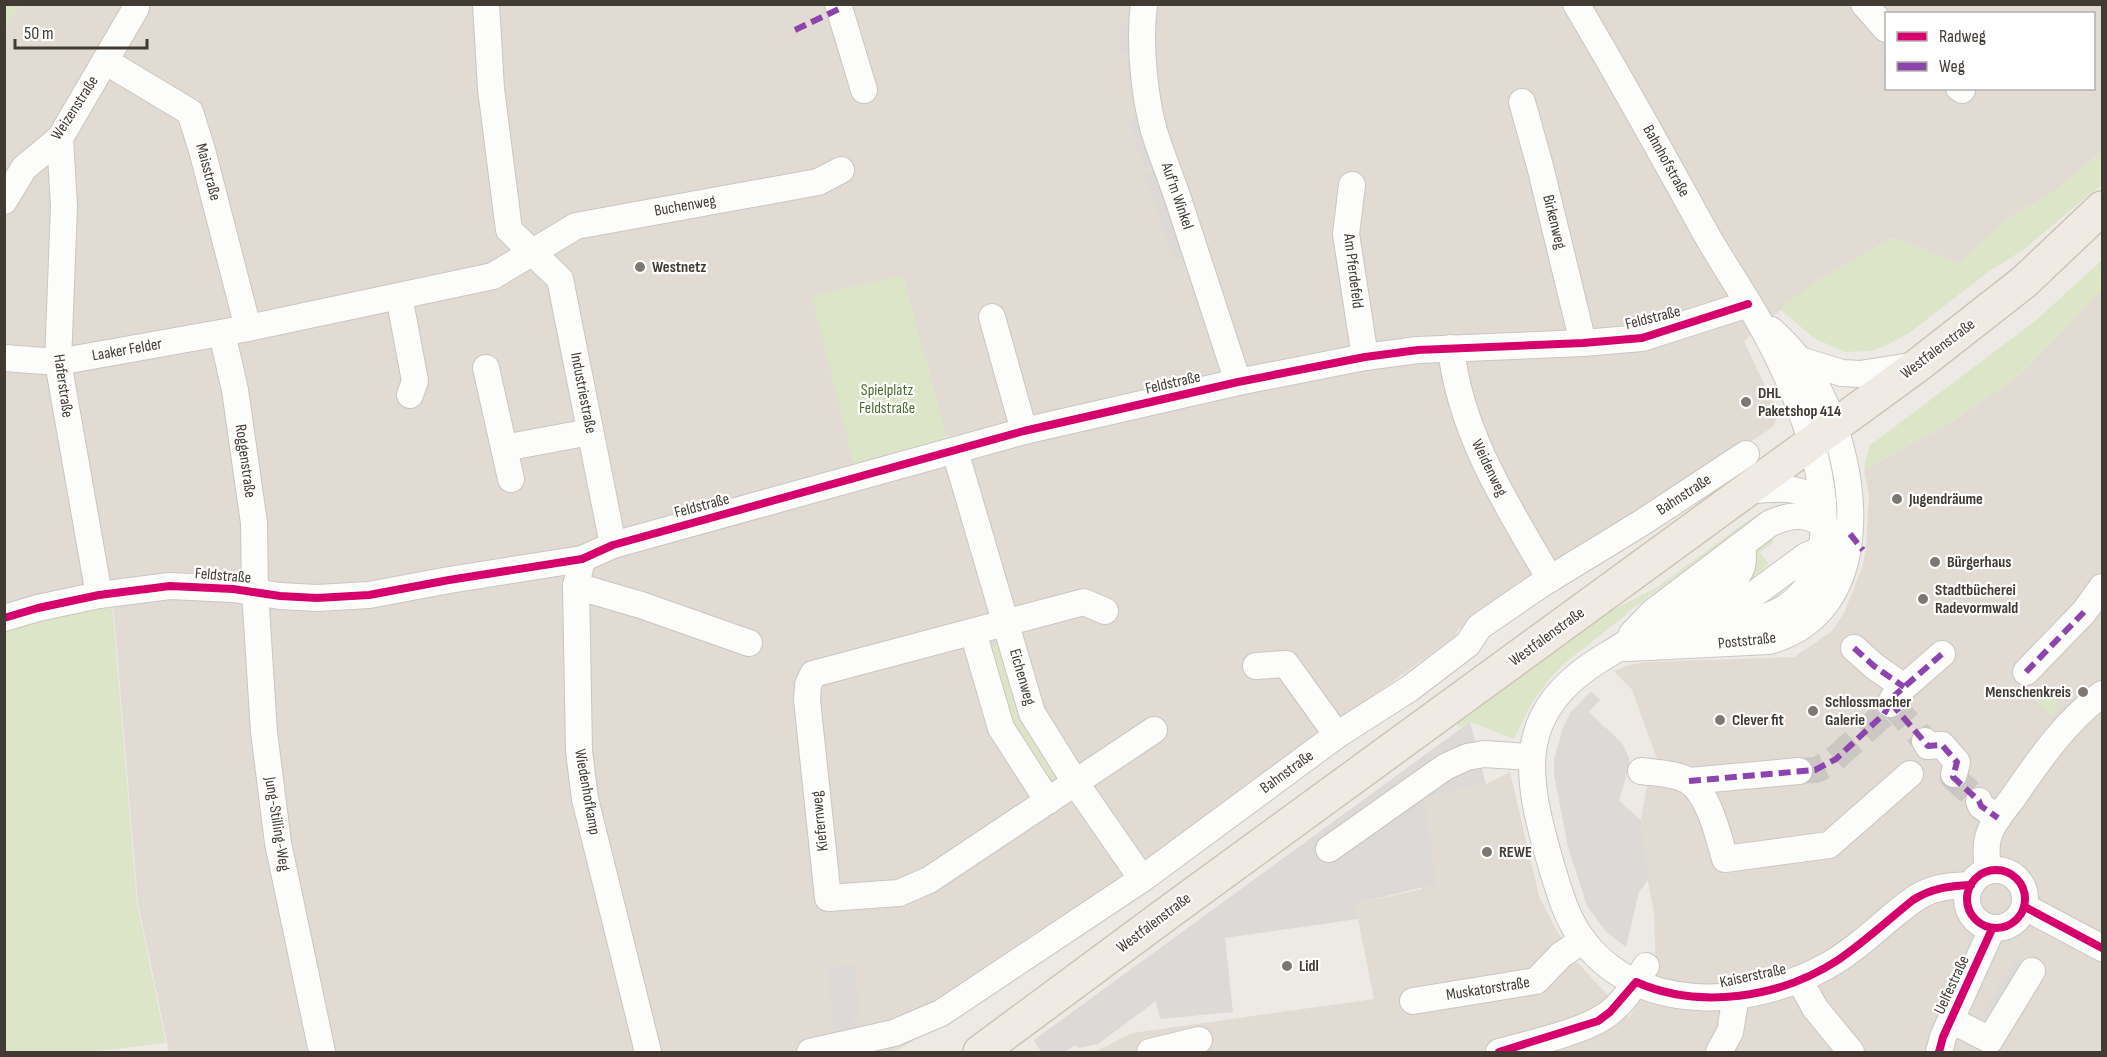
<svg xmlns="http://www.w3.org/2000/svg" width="2107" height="1057" viewBox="0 0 2107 1057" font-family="'Sofia Sans Condensed',sans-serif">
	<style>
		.residential { fill: #e1dbd4; fill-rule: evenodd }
		.green { fill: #dde5c8 }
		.parking { fill: #dcd9d6 }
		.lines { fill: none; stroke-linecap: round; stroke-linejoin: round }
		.minor-tunnel { stroke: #cbc7c2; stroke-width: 26; stroke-dasharray: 26 13; stroke-linecap: butt }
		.minor-casing { stroke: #c9c6c2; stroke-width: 28 }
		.major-casing { stroke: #cec4b5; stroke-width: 36 }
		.minor { stroke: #fcfcfb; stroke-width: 26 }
		.major { stroke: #efeae3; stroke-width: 33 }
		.quiet { stroke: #8e44ad; stroke-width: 6; stroke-dasharray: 12 6; stroke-linecap: butt }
		.cycleway-casing { stroke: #fff; stroke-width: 11 }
		.cycleway { stroke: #d6006c; stroke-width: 8 }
		.poi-dot { fill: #7d7872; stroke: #fff; stroke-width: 2 }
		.labels { text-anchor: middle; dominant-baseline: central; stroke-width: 4.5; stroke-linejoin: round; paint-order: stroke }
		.street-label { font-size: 16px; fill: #413b34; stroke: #fff }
		.poi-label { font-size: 16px; font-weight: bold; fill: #413b34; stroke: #fff; text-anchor: start }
		.park-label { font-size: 16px; fill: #4c6c2e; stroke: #fff }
	</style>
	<rect width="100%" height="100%" fill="#edeae6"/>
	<!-- residential -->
	<g class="residential">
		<path d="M 20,5 L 2102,5 L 2102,151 L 2052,193 L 2005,220 L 1960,263 L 1892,238 L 1812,284 L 1744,341 L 1778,414 L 1773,427 L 1458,630 L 1455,636 L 1187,832 L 911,1016 L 913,1041 L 894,1052 L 169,1052 L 138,903 L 113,602 L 5,630 L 4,31 ZM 1886,14 L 2094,14 L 2094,88 L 1886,88 Z"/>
		<path d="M 2102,289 L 2102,1052 L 1095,1052 L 1132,1033 L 1374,999 L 1355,904 L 1422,889 L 1424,798 L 1486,784 L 1510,772 L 1539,896 L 1557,931 L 1577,962 L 1629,1018 L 1656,971 L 1654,913 L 1645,865 L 1641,820 L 1646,790 L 1657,759 L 1632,690 L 1614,671 L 1629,665 L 1646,662 L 1794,657 L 1832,631 L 1844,613 L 1862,568 L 1866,548 L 1869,496 L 1864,470 L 1953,421 L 2022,373 Z"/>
	</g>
	<!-- green -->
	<g class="green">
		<path d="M 5,4 L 20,5 L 5,31 L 4,5 Z"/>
		<path d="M 2102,151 L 2101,185 L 2023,250 L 1987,273 L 1909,333 L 1885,346 L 1871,351 L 1844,352 L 1814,338 L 1780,309 L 1812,284 L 1892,238 L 1960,263 L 2005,220 L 2052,193 Z"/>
		<path d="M 2102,260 L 2102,289 L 2022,373 L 1953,421 L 1864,470 L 1869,446 L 2034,322 Z"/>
		<path d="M 903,275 L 949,444 L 855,468 L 812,296 Z"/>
		<path d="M 1781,499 L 1789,499 L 1773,505 L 1626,613 L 1626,615 L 1566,662 L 1550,678 L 1532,703 L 1514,739 L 1470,722 L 1459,728 L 1454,720 L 1597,618 L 1656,588 L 1736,529 Z"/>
		<path d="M 1771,531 L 1775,536 L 1771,539 L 1774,542 L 1760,552 L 1769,564 L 1745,585 L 1758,544 Z"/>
		<path d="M 112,602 L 137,903 L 166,1043 L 89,1052 L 5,1052 L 5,630 Z"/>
		<path d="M 997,644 L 1003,645 L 1058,773 L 1048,779 L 1010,735 L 988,650 Z"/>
		<path d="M 2020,685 L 2060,702 L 2053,717 L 2019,686 Z"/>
	</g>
	<!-- parking -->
	<g class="parking">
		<path d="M 1119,23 L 1134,24 L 1133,54 L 1119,54 Z"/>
		<path d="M 1142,114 L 1158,163 L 1144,168 L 1129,122 Z"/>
		<path d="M 1156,169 L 1187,257 L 1174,259 L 1163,228 L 1145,172 Z"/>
		<path d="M 1591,691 L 1600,700 L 1589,712 L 1622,743 L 1629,758 L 1628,770 L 1619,801 L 1641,820 L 1648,880 L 1639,892 L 1626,947 L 1606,932 L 1587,906 L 1568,847 L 1554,775 L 1554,759 L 1563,728 L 1570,713 Z"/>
		<path d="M 1470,722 L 1486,784 L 1424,798 L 1436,884 L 1355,904 L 1358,919 L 1225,938 L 1233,1012 L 1160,1019 L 1156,1001 L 1098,1044 L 1079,1048 L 1075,1045 L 1065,1052 L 1041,1052 L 1034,1040 Z"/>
		<path d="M 2015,959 L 2026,966 L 1993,1022 L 1981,1015 Z"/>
		<path d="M 848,964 L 855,965 L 860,1016 L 852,1019 L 856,1032 L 835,1036 L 827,969 Z"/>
	</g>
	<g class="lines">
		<!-- minor-tunnel -->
		<g class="minor-tunnel">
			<path d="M 1891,703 L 1925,741"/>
			<path d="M 1799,771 L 1815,770 L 1829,764 L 1884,714 L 1890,704"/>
			<path d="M 1954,774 L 1953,777 L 1979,801"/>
		</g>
		<defs>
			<g id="minor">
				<path d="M 486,4 L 491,89 L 509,230 L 560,279 L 613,545"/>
				<path d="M 838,4 L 864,90"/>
				<path d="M 1144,4 C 1139,43 1144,94 1154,131 C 1162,157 1173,182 1181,208 C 1200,266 1219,324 1238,382"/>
				<path d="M 1576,4 C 1621,79 1663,156 1705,232 C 1721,261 1740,288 1756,316 C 1794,382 1832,471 1822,548 C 1820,566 1814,579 1803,592 C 1766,635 1715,616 1665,626 C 1642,631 1626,644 1607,655 C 1511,712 1525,775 1552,868 C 1559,891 1566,916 1580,936 C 1635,1015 1748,1009 1825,967 C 1849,954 1869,936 1890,918 C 1900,910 1911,900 1923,894 C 1938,886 1954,886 1971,885"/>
				<path d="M 1864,4 L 1886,29"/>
				<path d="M 105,61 L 190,112 L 202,150 L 248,328"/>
				<path d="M 1959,88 L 1962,90"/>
				<path d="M 1522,102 L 1540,166 L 1583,343"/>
				<path d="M 60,138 L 64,206 L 58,362 L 99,595"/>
				<path d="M 1352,185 L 1346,234 L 1365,357"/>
				<path d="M 4,201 L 24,168 L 60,138 L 136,8"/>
				<path d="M 399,296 L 415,381 L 410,395"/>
				<path d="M 992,317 L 1024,431"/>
				<path d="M 222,333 L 235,390 L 254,523 L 255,592 L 264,732 L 278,843 L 322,1052"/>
				<path d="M 1451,348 C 1460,433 1508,507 1550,579"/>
				<path d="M 4,358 L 58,362 L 248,328 L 493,276 L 576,226 L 818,182 L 841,170"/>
				<path d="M 1800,360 L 1842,373 L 1860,374 L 1917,365"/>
				<path d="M 486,368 L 504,448 L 590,432"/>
				<path d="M 504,448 L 511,479"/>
				<path d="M 955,451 L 1032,713 L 1075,782 L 1142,879"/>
				<path d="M 1747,491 C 1775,488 1798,485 1823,502"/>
				<path d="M 582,559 L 576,586 L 579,751 L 585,799 L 648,1052"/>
				<path d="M 576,586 L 641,605 L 749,643"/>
				<path d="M 1105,611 L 1084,602 L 813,674 L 808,685 L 807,700 L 828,898 L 899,893 L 929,880 L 1154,730"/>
				<path d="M 4,618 L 38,608 L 99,595 L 170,586 L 233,589 L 280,596 L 317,598 L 369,595 L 449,580 L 582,559 L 613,545 L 1024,431 L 1238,382 L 1365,357 L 1418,350 L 1583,343 L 1642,338 L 1748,304"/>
				<path d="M 1718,621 L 1806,556 L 1822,549 L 1833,552"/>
				<path d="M 1673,625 L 1734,580 C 1744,568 1744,560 1742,545"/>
				<path d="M 973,632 L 1001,728 L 1048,801"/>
				<path d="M 1632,634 L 1653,612 L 1769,524 C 1794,512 1815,512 1833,535"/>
				<path d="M 1627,648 L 1769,641 C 1875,612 1860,473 1821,395 C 1809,370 1792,349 1771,330"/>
				<path d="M 1854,648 L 1874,666 L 1904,687"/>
				<path d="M 1256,666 L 1286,664 L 1337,735"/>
				<path d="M 2026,672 L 2084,612 L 2102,587"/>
				<path d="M 1890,704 L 1895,695 L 1942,654"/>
				<path d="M 1925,741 L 1928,746 L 1942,745 L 1957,762 L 1954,774"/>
				<path d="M 1641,771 C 1656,773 1673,773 1687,780 C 1709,793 1718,835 1725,859 L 1829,845 L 1910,774"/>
				<path d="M 1689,781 L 1799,771"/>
				<path d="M 1979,801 L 1981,806 L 1998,818"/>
				<path d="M 1329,849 L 1445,767 L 1467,757 L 1484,754 L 1531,757"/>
				<circle cx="1996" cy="899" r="29"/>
				<path d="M 1988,871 C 1987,860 1985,849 1988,838 C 1991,824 2003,811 2012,799 C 2039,760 2064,723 2102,694"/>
				<path d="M 2025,907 L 2102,948"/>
				<path d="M 1799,979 L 1815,1008 L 1851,1052"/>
				<path d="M 1413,1001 L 1536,981 L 1561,955 L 1583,940"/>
				<path d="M 1951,1020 L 1990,1040 L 2032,971"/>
				<path d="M 810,1052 L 894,1033 L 941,1013 L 1142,879 L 1337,735 L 1409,689 L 1468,644 L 1479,627 L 1540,585 L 1643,522 L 1746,454"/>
				<path d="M 1150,1052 L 1199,1040"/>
				<path d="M 1499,1052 C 1528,1044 1582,1032 1605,1016 C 1623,1004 1635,984 1646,966"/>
				<path d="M 1719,1052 L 1730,1032 L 1736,996"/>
				<path d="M 1939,1052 L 1943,1037 L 1992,929"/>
			</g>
			<path id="major" d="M 980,1052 L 1169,912 L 1918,365 L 2024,282 L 2102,208"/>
		</defs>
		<!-- minor casing -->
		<use href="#minor" class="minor-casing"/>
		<!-- major casing -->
		<use href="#major" class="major-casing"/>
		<!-- minor -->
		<use href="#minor" class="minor"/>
		<!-- major -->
		<use href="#major" class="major"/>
		<!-- quiet -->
		<g class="quiet">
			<path d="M 795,30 L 839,9"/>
			<path d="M 1850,534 L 1863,550"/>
			<path d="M 1854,648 L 1874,666 L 1904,687"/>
			<path d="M 2026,672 L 2084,612"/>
			<path d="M 1891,703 L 1928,746 L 1942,745 L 1957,762 L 1953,777 L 1979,801 L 1981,806 L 1998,818"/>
			<path d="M 1689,781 L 1815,770 L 1836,759 L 1884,714 L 1895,695 L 1942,654"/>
		</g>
		<defs>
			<g id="cycleway">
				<path d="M 4,618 L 38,608 L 99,595 L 170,586 L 233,589 L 280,596 L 317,598 L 369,595 L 449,580 L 582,559 L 613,545 L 1024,431 L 1238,382 L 1365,357 L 1418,350 L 1583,343 L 1642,338 L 1748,304"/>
				<circle cx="1996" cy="899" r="29"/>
				<path d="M 2025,907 L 2102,948"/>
				<path d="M 1499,1052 L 1598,1021 L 1610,1012 L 1636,982 C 1700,1010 1780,998 1838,960 C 1864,942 1888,920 1913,900 C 1932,888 1949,886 1971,885"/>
				<path d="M 1939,1052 L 1943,1037 L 1992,929"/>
			</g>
		</defs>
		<!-- cycleway casing -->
		<use href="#cycleway" class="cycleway-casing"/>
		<!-- cycleway -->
		<use href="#cycleway" class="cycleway"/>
	</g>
	<!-- markers -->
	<g class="poi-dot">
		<circle cx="640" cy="267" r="6"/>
		<circle cx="1746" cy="402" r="6"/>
		<circle cx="1897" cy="499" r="6"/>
		<circle cx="1935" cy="562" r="6"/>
		<circle cx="1923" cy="599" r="6"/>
		<circle cx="2083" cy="692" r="6"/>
		<circle cx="1813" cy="711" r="6"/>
		<circle cx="1720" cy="720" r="6"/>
		<circle cx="1487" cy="852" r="6"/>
		<circle cx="1287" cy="966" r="6"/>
	</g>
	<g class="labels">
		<!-- street labels -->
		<g class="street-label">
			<text transform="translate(75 108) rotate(-57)">Weizenstraße</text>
			<text transform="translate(1666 161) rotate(61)">Bahnhofstraße</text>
			<text transform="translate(208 172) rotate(75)">Maisstraße</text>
			<text transform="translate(1177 196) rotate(71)">Auf'm Winkel</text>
			<text transform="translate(685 206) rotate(-10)">Buchenweg</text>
			<text transform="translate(1554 222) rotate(76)">Birkenweg</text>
			<text transform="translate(1353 271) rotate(83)">Am Pferdefeld</text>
			<text transform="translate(1653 318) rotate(-14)">Feldstraße</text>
			<text transform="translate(1938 349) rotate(-37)">Westfalenstraße</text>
			<text transform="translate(127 350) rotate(-10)">Laaker Felder</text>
			<text transform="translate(1173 383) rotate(-13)">Feldstraße</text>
			<text transform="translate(63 386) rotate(82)">Haferstraße</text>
			<text transform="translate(583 393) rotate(79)">Industriestraße</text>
			<text transform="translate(245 461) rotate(82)">Roggenstraße</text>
			<text transform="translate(1489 468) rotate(64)">Weidenweg</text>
			<text transform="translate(1684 495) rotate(-33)">Bahnstraße</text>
			<text transform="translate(702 506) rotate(-15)">Feldstraße</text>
			<text transform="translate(223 576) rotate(5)">Feldstraße</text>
			<text transform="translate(1547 637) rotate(-36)">Westfalenstraße</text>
			<text transform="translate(1747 641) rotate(-6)">Poststraße</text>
			<text transform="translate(1022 677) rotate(74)">Eichenweg</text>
			<text transform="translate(1287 772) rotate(-36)">Bahnstraße</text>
			<text transform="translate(587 792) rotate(80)">Wiedenhofkamp</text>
			<text transform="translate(820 821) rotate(-96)">Kiefernweg</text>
			<text transform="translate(277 824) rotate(81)">Jung-Stilling-Weg</text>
			<text transform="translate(1154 923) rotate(-37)">Westfalenstraße</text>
			<text transform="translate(1753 976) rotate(-12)">Kaiserstraße</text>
			<text transform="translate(1952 985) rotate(-65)">Uelfestraße</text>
			<text transform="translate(1488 989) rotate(-9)">Muskatorstraße</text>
		</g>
		<!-- poi labels -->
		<g class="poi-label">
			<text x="652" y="267">Westnetz</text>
			<text x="1758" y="393">DHL<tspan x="1758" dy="18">Paketshop 414</tspan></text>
			<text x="1909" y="499">Jugendräume</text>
			<text x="1947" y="562">Bürgerhaus</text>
			<text x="1935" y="590">Stadtbücherei<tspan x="1935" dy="18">Radevormwald</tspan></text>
			<text x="2071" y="692" text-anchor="end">Menschenkreis</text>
			<text x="1825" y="702">Schlossmacher<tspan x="1825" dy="18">Galerie</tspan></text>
			<text x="1732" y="720">Clever fit</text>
			<text x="1499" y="852">REWE</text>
			<text x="1299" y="966">Lidl</text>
		</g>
		<!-- park labels -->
		<g class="park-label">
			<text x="887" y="390">Spielplatz<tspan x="887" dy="18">Feldstraße</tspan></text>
		</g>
	</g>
	<!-- border -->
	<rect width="2107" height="1057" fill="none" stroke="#413b34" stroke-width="12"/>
	<!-- legend -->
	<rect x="1885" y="12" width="210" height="78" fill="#ffffff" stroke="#b3b1ae" stroke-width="1.5"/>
	<rect x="1897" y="32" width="30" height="9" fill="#d6006c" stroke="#b3b1ae" stroke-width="1.5"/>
	<text x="1939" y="42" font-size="18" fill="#413b34">Radweg</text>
	<rect x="1897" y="62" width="30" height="9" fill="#8e44ad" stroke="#b3b1ae" stroke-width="1.5"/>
	<text x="1939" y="72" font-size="18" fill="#413b34">Weg</text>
	<!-- scale -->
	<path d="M15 39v9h132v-9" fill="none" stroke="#413b34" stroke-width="3"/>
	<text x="24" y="39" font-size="18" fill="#413b34" stroke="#ffffff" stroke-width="4.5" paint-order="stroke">50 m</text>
</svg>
